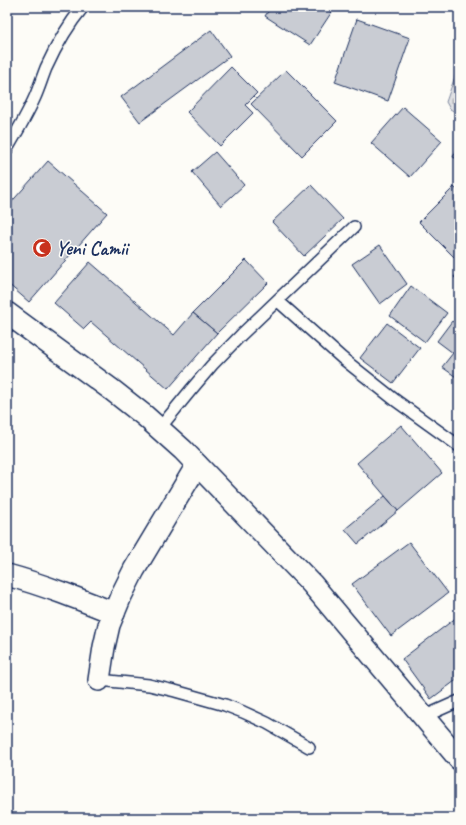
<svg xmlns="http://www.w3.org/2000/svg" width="466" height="825" viewBox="0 0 466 825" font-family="Caveat,sans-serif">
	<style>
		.cemetery { fill: url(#cemetery-stones); stroke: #7e88a0 }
		.building { fill: #c9ccd3; stroke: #1b2f5e }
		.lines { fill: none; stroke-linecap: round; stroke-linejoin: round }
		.lane-casing { stroke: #1b2f5e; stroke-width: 14 }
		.street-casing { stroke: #1b2f5e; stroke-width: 24 }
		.lane { stroke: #fdfcf7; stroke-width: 11 }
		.street { stroke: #fdfcf7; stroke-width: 21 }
		.labels { text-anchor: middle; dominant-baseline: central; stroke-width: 3; stroke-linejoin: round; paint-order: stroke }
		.poi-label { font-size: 20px; font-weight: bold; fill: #1b2f5e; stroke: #fdfcf7; text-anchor: start }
	</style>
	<defs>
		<pattern id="cemetery-stones" width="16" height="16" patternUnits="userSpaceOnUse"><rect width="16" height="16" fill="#e0e1e3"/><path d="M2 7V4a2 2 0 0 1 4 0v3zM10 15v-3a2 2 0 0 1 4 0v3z" fill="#c0c1c5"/></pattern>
	</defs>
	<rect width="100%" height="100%" fill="#fdfcf7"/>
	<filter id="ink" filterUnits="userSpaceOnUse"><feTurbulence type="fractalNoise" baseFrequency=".025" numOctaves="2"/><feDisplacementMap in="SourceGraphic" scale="8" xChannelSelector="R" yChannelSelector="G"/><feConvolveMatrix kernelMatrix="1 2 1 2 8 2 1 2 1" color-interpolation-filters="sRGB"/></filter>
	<g filter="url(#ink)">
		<!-- cemetery -->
		<path class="cemetery" d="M 459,65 L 459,114 L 450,109 L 446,102 Z"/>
		<!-- building -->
		<g class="building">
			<path d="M 271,7 L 335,7 L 310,45 L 265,16 Z"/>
			<path d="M 357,19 L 410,38 L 388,101 L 335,82 Z"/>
			<path d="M 211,30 L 230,56 L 140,122 L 121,97 Z"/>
			<path d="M 231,67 L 257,93 L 245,105 L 253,113 L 220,146 L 187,112 Z"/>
			<path d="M 286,70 L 337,121 L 302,156 L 251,104 Z"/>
			<path d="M 403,107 L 442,141 L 410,177 L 371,143 Z"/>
			<path d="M 459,145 L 459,160 L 453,157 Z"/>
			<path d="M 215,152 L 244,185 L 221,206 L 192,172 Z"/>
			<path d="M 48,161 L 107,213 L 29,302 L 7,283 L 7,207 Z"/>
			<path d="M 311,185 L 343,219 L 304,256 L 272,222 Z"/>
			<path d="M 454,187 L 459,192 L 459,262 L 419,222 Z"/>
			<path d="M 380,245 L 407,284 L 380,304 L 352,264 Z"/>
			<path d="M 246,260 L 268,283 L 217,333 L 193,313 Z"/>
			<path d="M 90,262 L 174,335 L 193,313 L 217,333 L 168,389 L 91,322 L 84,329 L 54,303 Z"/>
			<path d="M 459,271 L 459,282 L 454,277 Z"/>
			<path d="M 411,286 L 447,313 L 425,342 L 390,316 Z"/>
			<path d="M 452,321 L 459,326 L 459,379 L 442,367 L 453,353 L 437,341 Z"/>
			<path d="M 387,323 L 420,348 L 393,383 L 360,358 Z"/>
			<path d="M 401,425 L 442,473 L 398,511 L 357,463 Z"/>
			<path d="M 385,496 L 398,511 L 358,544 L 345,529 Z"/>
			<path d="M 409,542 L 448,593 L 391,636 L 352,584 Z"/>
			<path d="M 457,617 L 459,619 L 459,678 L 431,699 L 402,659 Z"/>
		</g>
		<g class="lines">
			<defs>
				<g id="lane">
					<path d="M 7,149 C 17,132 27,115 35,97 C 39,88 42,78 46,68 C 56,46 68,25 83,7"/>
					<path d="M 278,301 L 342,358 L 395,400 L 459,446"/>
					<path d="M 159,429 L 190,391 L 212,365 L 242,334 L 354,227"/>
					<path d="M 99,680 L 149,685 L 175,691 L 225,705 L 243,712 L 267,723 L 309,747"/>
					<path d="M 423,717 L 459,701"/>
				</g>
				<g id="street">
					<path d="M 7,313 L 112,390 L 145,416 L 183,450 L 312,584 L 459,759"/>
					<path d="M 7,575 C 44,585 79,599 114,613"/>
					<path d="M 99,680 L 104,647 L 109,625 L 121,596 L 134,570 L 197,465"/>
				</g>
			</defs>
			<!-- lane casing -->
			<use href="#lane" class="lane-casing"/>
			<!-- street casing -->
			<use href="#street" class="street-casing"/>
			<!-- lane -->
			<use href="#lane" class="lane"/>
			<!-- street -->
			<use href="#street" class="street"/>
		</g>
	</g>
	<!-- icons -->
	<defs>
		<symbol id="mosque-disc" viewBox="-11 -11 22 22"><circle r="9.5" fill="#c8321e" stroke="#fdfcf7"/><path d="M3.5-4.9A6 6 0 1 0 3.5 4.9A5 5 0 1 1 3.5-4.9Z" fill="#fff"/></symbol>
	</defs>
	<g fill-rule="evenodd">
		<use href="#mosque-disc" x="31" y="237" width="22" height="22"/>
	</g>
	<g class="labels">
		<!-- poi labels -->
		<g class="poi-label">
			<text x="56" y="248">Yeni Camii</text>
		</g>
	</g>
	<!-- margin -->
	<rect width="466" height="825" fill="none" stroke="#fdfcf7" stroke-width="24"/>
	<rect x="12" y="12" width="442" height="801" fill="none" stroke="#1b2f5e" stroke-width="1.5" filter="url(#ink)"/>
</svg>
